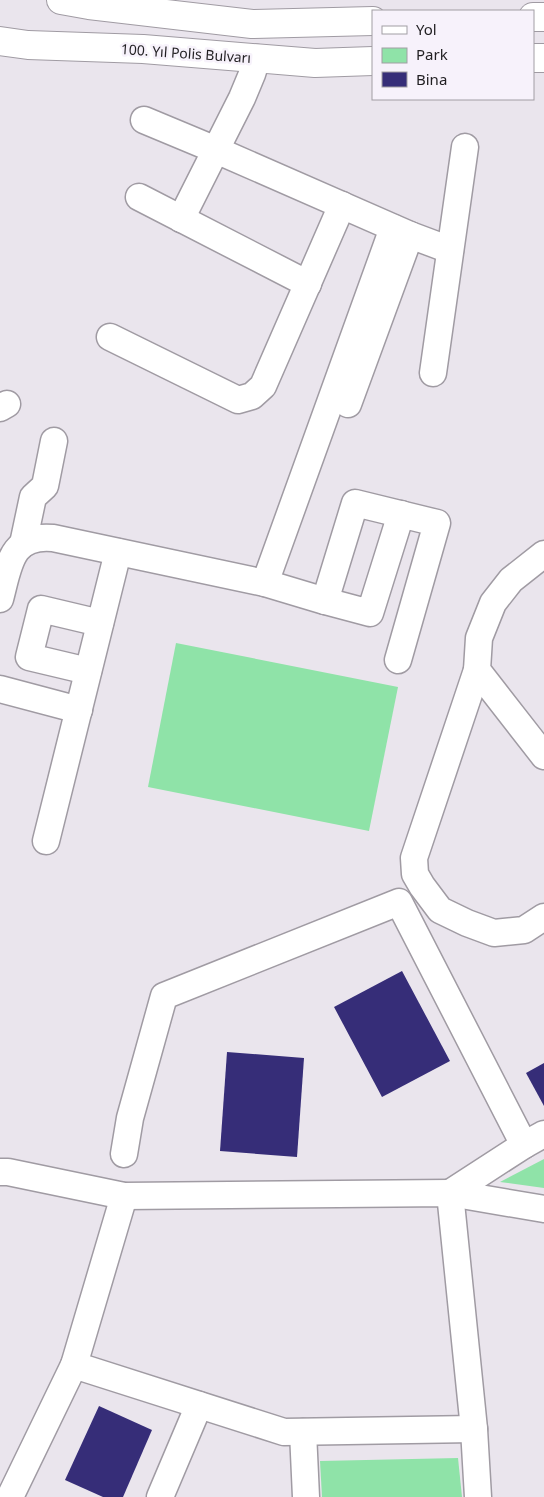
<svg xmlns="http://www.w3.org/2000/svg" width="544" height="1497" viewBox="0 0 544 1497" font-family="'Noto Sans',sans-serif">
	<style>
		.green { fill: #8fe3a8 }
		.building { fill: #362d78 }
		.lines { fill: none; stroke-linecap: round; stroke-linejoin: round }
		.minor-casing { stroke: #a09ba3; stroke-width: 29 }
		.major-casing { stroke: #a09ba3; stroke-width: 30 }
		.minor { stroke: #fff; stroke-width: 26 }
		.major { stroke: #fff; stroke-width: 28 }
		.labels { text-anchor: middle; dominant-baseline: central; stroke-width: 5; stroke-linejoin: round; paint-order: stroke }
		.street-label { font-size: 14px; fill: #211f22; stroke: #f7f2fb }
	</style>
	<rect width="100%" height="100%" fill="#eae5ed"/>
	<!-- green -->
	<g class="green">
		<path d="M 176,643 L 398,687 L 369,831 L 148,787 Z"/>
		<path d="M 544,1159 L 544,1188 L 500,1182 Z"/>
		<path d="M 458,1458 L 462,1497 L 322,1497 L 320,1461 Z"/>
	</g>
	<!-- building -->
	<g class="building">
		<path d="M 402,971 L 450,1061 L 382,1097 L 334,1007 Z"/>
		<path d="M 227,1052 L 304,1058 L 297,1157 L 220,1151 Z"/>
		<path d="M 544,1063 L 544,1106 L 526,1073 Z"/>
		<path d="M 99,1406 L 152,1430 L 123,1497 L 103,1497 L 65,1480 Z"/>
	</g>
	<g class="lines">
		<defs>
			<g id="minor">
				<path d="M 144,120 L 216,150 L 410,235 L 450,250"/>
				<path d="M 139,197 L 308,284"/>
				<path d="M 181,219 L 242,98 L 252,74 L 257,58"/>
				<path d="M 110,337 L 238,400 L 252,396 L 263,386 L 342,205"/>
				<path d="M 433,373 L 465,147"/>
				<path d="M 348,404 L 410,235"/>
				<path d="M 0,408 L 7,404"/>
				<path d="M 23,544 L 33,497 L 45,486 L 54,441"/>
				<path d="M 544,554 L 511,580 L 493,603 L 479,638 L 477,670 L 544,756"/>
				<path d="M 265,583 L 325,601 L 370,613 L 401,514"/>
				<path d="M 0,599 C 9,566 10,534 53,538 L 265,583 L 393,228"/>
				<path d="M 325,601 L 355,503 L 437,523 L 398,660"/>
				<path d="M 477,670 L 414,858 L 415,874 L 422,886 L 440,910 L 467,923 L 494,933 L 524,930 L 544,917"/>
				<path d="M 88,671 L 29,657 L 41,609 L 100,623"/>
				<path d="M 0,689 L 79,710"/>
				<path d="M 46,841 L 118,552"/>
				<path d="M 124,1154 L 130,1118 L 164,996 L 399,902 L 524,1145"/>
				<path d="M 0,1172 L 8,1172 L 124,1196 L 450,1193 L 544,1209"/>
				<path d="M 74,1365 L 284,1432 L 474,1429"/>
				<path d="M 303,1432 L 306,1497"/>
				<path d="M 10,1497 L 74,1365 L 124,1196"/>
				<path d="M 160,1497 L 199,1405"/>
				<path d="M 478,1497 L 474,1429 L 450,1193 L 524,1145 L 544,1134"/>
			</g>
			<g id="major">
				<path d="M 61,0 L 89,5 L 252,24 L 373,21"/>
				<path d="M 533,17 L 544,17"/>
				<path d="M 0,41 L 28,45 L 143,49 L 315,63 L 373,61"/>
				<path d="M 533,58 L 544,58"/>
			</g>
		</defs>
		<!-- minor casing -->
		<use href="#minor" class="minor-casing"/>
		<!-- major casing -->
		<use href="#major" class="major-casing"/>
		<!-- minor -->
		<use href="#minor" class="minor"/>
		<!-- major -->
		<use href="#major" class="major"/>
	</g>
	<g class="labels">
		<!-- street labels -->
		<g class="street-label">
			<text transform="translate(186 53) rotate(4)">100. Yıl Polis Bulvarı</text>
		</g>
	</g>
	<!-- legend -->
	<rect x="372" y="10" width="162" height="90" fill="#f7f2fb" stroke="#a19ea4"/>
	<rect x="382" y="26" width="25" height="8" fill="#ffffff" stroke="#a19ea4"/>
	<text x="416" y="35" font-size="15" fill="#211f22">Yol</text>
	<rect x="382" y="48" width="25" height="15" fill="#8fe3a8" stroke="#a19ea4"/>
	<text x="416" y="60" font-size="15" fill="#211f22">Park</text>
	<rect x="382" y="72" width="25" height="15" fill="#362d78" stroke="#a19ea4"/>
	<text x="416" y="85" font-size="15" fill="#211f22">Bina</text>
</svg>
